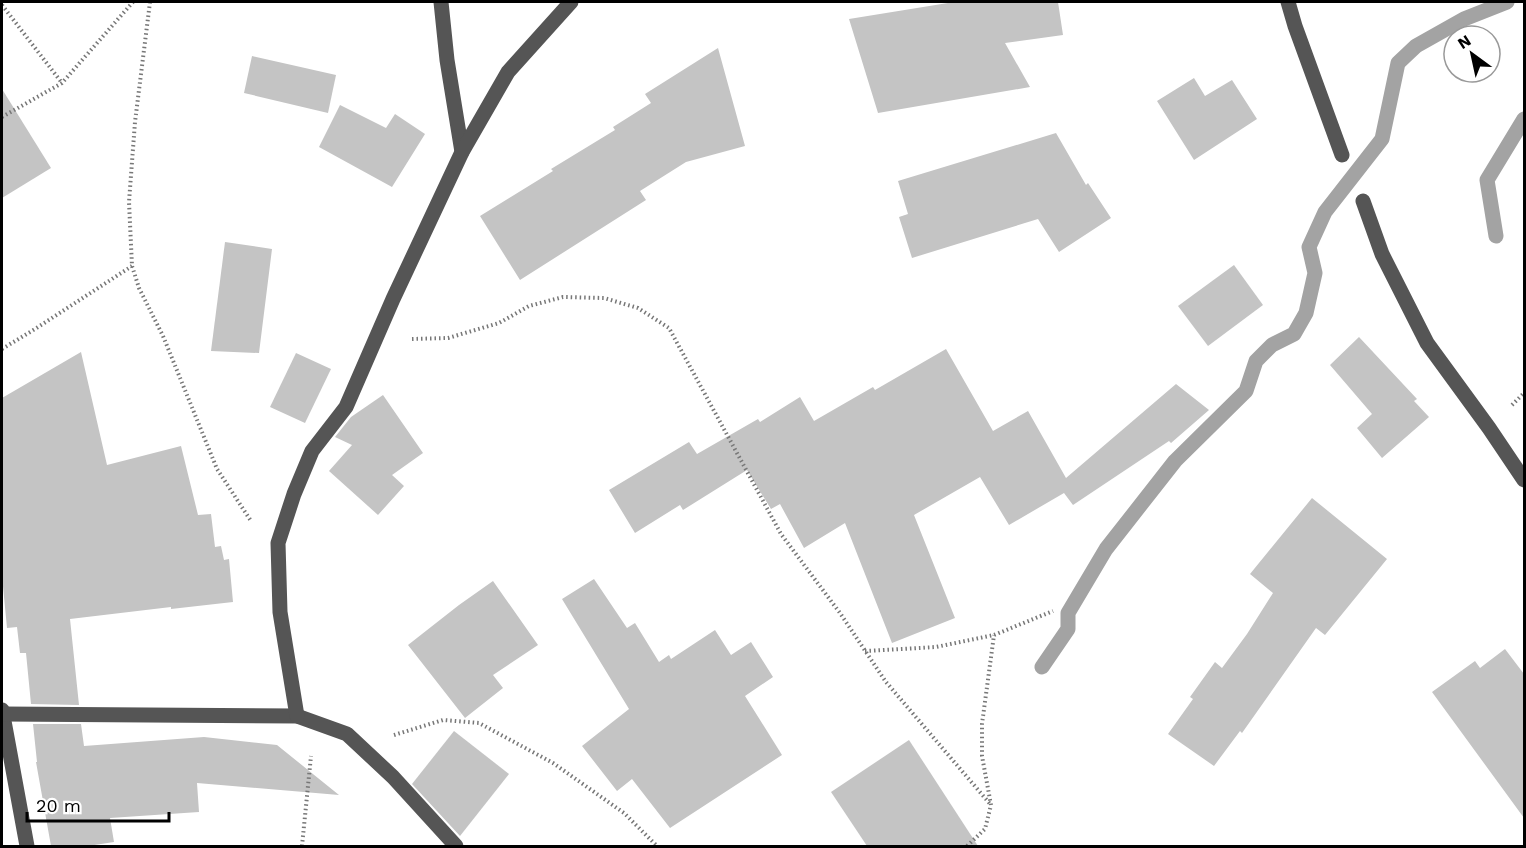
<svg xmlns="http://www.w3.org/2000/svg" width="1526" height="848" viewBox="0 0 1526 848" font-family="'Work Sans',sans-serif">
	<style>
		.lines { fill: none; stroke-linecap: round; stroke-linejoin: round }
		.stream { stroke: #a3a3a3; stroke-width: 15 }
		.building { fill: #c4c4c4 }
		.path { stroke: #777; stroke-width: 4; stroke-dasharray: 1.5 3; stroke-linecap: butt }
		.minor { stroke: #555; stroke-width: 15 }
	</style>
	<rect width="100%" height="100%" fill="#fff"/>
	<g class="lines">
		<!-- stream -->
		<g class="stream">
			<path d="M 1496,236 L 1487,180 L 1524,119"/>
			<path d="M 1042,667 L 1068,629 L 1068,613 L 1106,549 L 1175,461 L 1246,391 L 1256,361 L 1272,345 L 1294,334 L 1306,313 L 1315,273 L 1309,247 L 1325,212 L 1382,139 L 1398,63 L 1416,46 L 1464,19 L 1507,2"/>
		</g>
	</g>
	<!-- building -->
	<g class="building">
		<path d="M 954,2 L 1058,2 L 1063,35 L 1005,43 L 1030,87 L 878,113 L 849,19 Z"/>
		<path d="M 718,48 L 745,146 L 686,162 L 640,191 L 646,200 L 520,280 L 480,216 L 553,171 L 551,169 L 615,130 L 613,127 L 651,103 L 645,94 Z"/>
		<path d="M 252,56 L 336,75 L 328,113 L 244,93 Z"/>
		<path d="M 1194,78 L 1205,96 L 1232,80 L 1257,119 L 1194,160 L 1157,101 Z"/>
		<path d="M 2,89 L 51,168 L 2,198 Z"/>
		<path d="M 340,105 L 386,128 L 395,114 L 425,134 L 392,187 L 319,147 Z"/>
		<path d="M 1056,133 L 1086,185 L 1088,183 L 1111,218 L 1059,252 L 1038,219 L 912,258 L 899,217 L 908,214 L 898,181 Z"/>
		<path d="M 225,242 L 272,249 L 259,353 L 211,351 Z"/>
		<path d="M 1234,265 L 1263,305 L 1208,346 L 1178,306 Z"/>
		<path d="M 1359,337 L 1417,399 L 1414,401 L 1429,417 L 1382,458 L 1357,428 L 1372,414 L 1330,365 Z"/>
		<path d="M 946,349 L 993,431 L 1028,411 L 1066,478 L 1176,384 L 1209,410 L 1171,443 L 1169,441 L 1073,505 L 1064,493 L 1009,525 L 980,477 L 914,515 L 955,618 L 892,643 L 845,523 L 804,548 L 780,504 L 771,509 L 747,470 L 683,510 L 680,505 L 635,533 L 609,490 L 689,442 L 697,454 L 758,419 L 760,422 L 800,397 L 814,421 L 873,387 L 875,390 Z"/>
		<path d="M 81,352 L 107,465 L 181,446 L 198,515 L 211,514 L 215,547 L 221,546 L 224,560 L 229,559 L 233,602 L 171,609 L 171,607 L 70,619 L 79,705 L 31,704 L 26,653 L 20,653 L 17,627 L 7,628 L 2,576 L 2,398 Z"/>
		<path d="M 296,353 L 331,369 L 305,423 L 270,407 Z"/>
		<path d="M 383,395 L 423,453 L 392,475 L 404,486 L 378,515 L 329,471 L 352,445 L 335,437 L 351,417 Z"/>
		<path d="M 1312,498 L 1387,559 L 1325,635 L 1316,628 L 1242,733 L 1240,731 L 1214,766 L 1168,734 L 1193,699 L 1190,697 L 1215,662 L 1222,668 L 1247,634 L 1273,593 L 1250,574 Z"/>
		<path d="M 594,579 L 627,628 L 635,623 L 659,662 L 669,655 L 671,659 L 715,630 L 731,655 L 751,642 L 773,677 L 745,696 L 782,755 L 670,828 L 632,779 L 617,791 L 582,746 L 629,709 L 562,599 Z"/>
		<path d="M 493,581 L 538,645 L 493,675 L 503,688 L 465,718 L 408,645 L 459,605 Z"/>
		<path d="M 1505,649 L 1524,674 L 1524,818 L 1432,692 L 1475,661 L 1480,668 Z"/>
		<path d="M 33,724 L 81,724 L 84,746 L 204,737 L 277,745 L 339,795 L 197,783 L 199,812 L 110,818 L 114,842 L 88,846 L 51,846 L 36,762 L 37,762 Z"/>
		<path d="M 454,731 L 509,774 L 460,836 L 412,784 Z"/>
		<path d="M 909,740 L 978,846 L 867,846 L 831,792 Z"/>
	</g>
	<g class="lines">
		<!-- path -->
		<g class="path">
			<path d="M 150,2 L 135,122 L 129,202 L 132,266 L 139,288 L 163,336 L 217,469 L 251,521"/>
			<path d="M 2,5 L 62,83"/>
			<path d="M 2,117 L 62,83 L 133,2"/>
			<path d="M 412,339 L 448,338 L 499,323 L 529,306 L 563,297 L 604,298 L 638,308 L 669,328 L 781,534 L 840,613 L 886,682 L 991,805"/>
			<path d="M 2,349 L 35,329 L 132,266"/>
			<path d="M 1512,405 L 1524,393"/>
			<path d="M 865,651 L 936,647 L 994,635 L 1053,611"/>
			<path d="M 394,735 L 443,720 L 479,723 L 553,763 L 624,813 L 657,846"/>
			<path d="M 302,846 L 311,756"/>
			<path d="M 967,846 L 985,829 L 991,805 L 982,756 L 982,724 L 994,635"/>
		</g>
		<!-- minor -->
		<g class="minor">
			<path d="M 441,2 L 447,60 L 462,152"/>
			<path d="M 1288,2 L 1295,26 L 1342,155"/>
			<path d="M 1363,201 L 1382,254 L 1427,343 L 1489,428 L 1524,480"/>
			<path d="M 2,710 L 27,846"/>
			<path d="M 3,714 L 297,716 L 347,734 L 393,777 L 456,846"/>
			<path d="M 297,716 L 280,612 L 278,543 L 294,494 L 312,451 L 346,407 L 393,299 L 462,152 L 508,72 L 571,2"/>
		</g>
	</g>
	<!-- border -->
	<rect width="1526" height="848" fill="none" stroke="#000000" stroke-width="6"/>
	<!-- north arrow -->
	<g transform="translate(1472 54) rotate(327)"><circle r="28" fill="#ffffff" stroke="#999999" stroke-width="1.5"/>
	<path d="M0-4.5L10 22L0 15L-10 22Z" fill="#000000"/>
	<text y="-9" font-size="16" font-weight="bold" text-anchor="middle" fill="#000000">N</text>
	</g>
	<!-- scale -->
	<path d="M27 812v9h142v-9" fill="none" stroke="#000000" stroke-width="3"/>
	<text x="36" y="812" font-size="18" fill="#000000" stroke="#ffffff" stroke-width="4.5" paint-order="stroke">20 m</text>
</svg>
